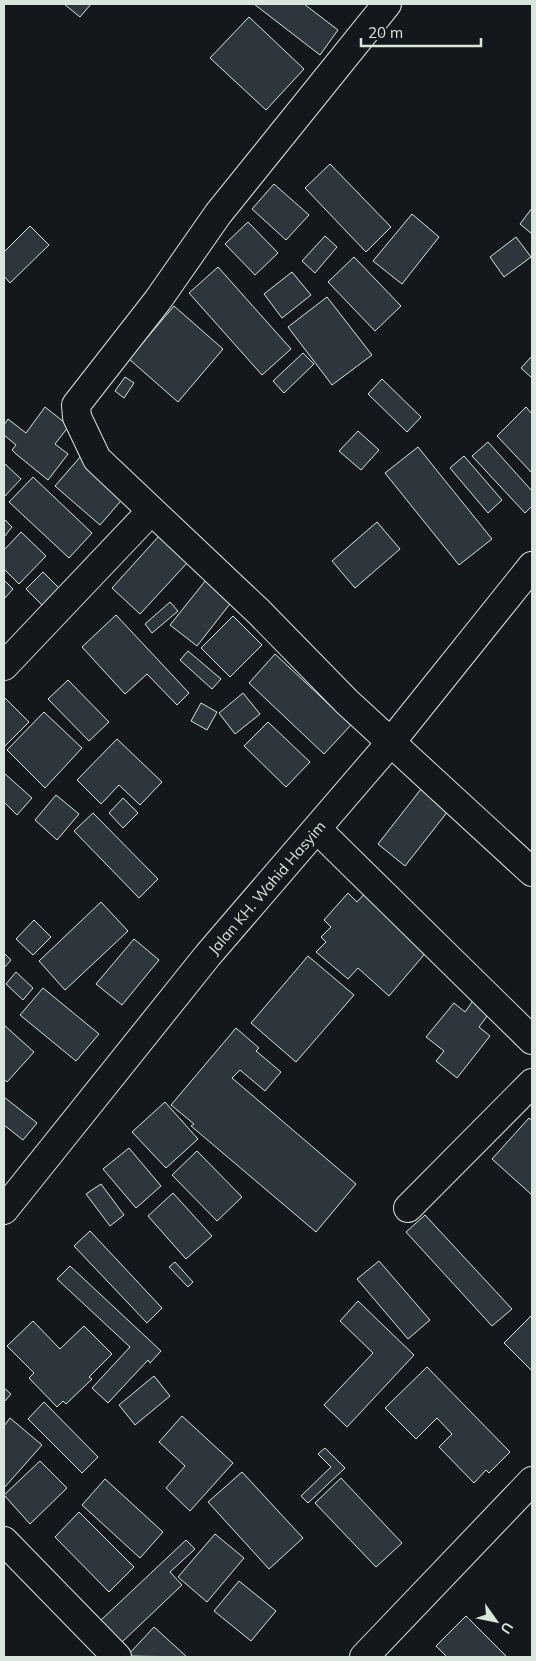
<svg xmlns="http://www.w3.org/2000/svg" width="536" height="1661" viewBox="0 0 536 1661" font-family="Mulish,sans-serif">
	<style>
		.building { fill: #2c363c; stroke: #d8e6dc }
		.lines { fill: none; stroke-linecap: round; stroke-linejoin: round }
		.minor-casing { stroke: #d8e6dc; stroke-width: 30 }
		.minor { stroke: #14181c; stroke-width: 28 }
		.labels { text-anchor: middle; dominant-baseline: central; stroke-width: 4; stroke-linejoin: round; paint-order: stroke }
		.street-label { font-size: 15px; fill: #d8e6dc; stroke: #14181c }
	</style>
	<rect width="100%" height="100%" fill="#14181c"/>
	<!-- building -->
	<g class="building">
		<path d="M 64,4 L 91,4 L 80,17 Z"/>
		<path d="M 254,4 L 304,4 L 338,30 L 320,55 Z"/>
		<path d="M 249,17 L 304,69 L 266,110 L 210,58 Z"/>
		<path d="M 330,164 L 391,227 L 366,252 L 305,188 Z"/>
		<path d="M 274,184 L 309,215 L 286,240 L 252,209 Z"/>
		<path d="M 532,208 L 532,234 L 520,224 Z"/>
		<path d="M 412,214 L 439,237 L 402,284 L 373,261 Z"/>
		<path d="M 248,222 L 278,253 L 255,275 L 225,244 Z"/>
		<path d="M 30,226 L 49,245 L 10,283 L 4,276 L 4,252 Z"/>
		<path d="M 325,236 L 337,247 L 315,273 L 302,261 Z"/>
		<path d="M 516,237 L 531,257 L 504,277 L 490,257 Z"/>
		<path d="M 354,257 L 401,306 L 375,331 L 328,282 Z"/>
		<path d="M 218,267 L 291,349 L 262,375 L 189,293 Z"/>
		<path d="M 292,272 L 311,295 L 282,318 L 264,294 Z"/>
		<path d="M 327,297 L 372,355 L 332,385 L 288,327 Z"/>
		<path d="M 174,306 L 223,349 L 178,402 L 129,359 Z"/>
		<path d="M 303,353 L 314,364 L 284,393 L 273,381 Z"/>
		<path d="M 532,356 L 532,378 L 521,368 Z"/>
		<path d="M 125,377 L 134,383 L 124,398 L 115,391 Z"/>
		<path d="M 382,379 L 421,417 L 407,432 L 368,394 Z"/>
		<path d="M 45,407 L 69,426 L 55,444 L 68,454 L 48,480 L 16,454 L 12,450 L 16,445 L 4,435 L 4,425 L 8,419 L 26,433 Z"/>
		<path d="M 526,407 L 532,414 L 532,473 L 497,436 Z"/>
		<path d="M 358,431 L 379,450 L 361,470 L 339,451 Z"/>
		<path d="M 488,442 L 532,491 L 532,506 L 525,513 L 472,456 Z"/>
		<path d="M 418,447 L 492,539 L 459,565 L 385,473 Z"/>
		<path d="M 81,456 L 126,495 L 100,525 L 55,486 Z"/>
		<path d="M 464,456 L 502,500 L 488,513 L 450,468 Z"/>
		<path d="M 4,463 L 21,479 L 4,497 Z"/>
		<path d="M 33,477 L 92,533 L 69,558 L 9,502 Z"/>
		<path d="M 4,519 L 12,527 L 4,537 Z"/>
		<path d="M 377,522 L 400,549 L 355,588 L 332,561 Z"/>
		<path d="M 21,532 L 46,556 L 19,584 L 4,569 L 4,550 Z"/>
		<path d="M 159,536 L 188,562 L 140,614 L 112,588 Z"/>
		<path d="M 43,572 L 61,590 L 44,607 L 26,589 Z"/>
		<path d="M 210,575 L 237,595 L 197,646 L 170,625 Z"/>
		<path d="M 4,580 L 13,589 L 4,599 Z"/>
		<path d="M 170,602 L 178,611 L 152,633 L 145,624 Z"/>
		<path d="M 116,615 L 189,693 L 177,705 L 147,674 L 125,694 L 82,647 Z"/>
		<path d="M 233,616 L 262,645 L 230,677 L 201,648 Z"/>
		<path d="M 188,651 L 221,679 L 212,689 L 180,660 Z"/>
		<path d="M 275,654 L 351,725 L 324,754 L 249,683 Z"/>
		<path d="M 68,680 L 109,722 L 89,741 L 48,699 Z"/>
		<path d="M 243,693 L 260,714 L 235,734 L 219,713 Z"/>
		<path d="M 5,698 L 29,722 L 4,747 L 4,699 Z"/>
		<path d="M 201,703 L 217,712 L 207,730 L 191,721 Z"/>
		<path d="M 44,712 L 82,748 L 45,788 L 7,750 Z"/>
		<path d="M 268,722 L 310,762 L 286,787 L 244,746 Z"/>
		<path d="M 117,739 L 162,782 L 140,805 L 119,785 L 101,804 L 77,780 Z"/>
		<path d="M 4,773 L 32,798 L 17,815 L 4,802 Z"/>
		<path d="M 425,784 L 452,806 L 405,866 L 378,844 Z"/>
		<path d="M 56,795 L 79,814 L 57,840 L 35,820 Z"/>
		<path d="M 123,798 L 138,813 L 123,828 L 109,813 Z"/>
		<path d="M 93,813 L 158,879 L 139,898 L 74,831 Z"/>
		<path d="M 367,891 L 428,950 L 389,996 L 358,968 L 348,979 L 316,952 L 326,942 L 321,937 L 331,927 L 324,920 L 348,893 L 357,902 Z"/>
		<path d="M 101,902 L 128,931 L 65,990 L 39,961 Z"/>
		<path d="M 34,920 L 51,937 L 33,955 L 16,939 Z"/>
		<path d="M 134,939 L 159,960 L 122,1005 L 96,984 Z"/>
		<path d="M 4,953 L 11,960 L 4,968 Z"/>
		<path d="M 308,956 L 354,995 L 296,1062 L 251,1023 Z"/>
		<path d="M 16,972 L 33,988 L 23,1000 L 6,984 Z"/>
		<path d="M 43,988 L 99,1034 L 76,1061 L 20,1015 Z"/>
		<path d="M 480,991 L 496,1004 L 479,1027 L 490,1036 L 457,1078 L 436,1061 L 444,1051 L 426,1037 L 454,1003 L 465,1012 Z"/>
		<path d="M 4,1025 L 34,1052 L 7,1082 L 4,1079 Z"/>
		<path d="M 236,1028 L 259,1048 L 256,1051 L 281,1072 L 265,1091 L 240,1070 L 232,1078 L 356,1184 L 316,1232 L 191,1126 L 194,1124 L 171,1105 Z"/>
		<path d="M 4,1097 L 37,1123 L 23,1140 L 4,1125 Z"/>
		<path d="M 165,1102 L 198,1139 L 166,1168 L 132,1132 Z"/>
		<path d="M 529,1118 L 532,1121 L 532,1195 L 492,1159 Z"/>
		<path d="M 129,1148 L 161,1186 L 136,1208 L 103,1169 Z"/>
		<path d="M 197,1151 L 242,1197 L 217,1221 L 172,1175 Z"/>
		<path d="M 101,1184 L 124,1215 L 110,1226 L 86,1194 Z"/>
		<path d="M 173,1193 L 212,1236 L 186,1259 L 148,1216 Z"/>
		<path d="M 425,1215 L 512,1309 L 492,1326 L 406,1232 Z"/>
		<path d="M 90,1231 L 162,1308 L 147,1323 L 74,1246 Z"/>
		<path d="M 379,1261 L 430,1320 L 408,1339 L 357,1279 Z"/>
		<path d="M 175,1262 L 193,1282 L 188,1287 L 169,1267 Z"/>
		<path d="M 70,1266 L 161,1351 L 150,1363 L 148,1360 L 108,1403 L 92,1388 L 130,1347 L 57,1279 Z"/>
		<path d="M 358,1301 L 414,1355 L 347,1427 L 324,1405 L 373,1353 L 340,1321 Z"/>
		<path d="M 532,1315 L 532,1371 L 504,1343 Z"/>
		<path d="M 33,1321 L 60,1349 L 84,1326 L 112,1354 L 89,1377 L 92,1379 L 66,1404 L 63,1401 L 57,1407 L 29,1378 L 34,1373 L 7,1346 Z"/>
		<path d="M 427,1367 L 510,1452 L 489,1473 L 486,1470 L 474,1483 L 439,1447 L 452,1434 L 437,1418 L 416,1439 L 385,1408 Z"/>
		<path d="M 154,1376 L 170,1396 L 135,1425 L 119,1405 Z"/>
		<path d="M 4,1388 L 11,1394 L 4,1402 Z"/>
		<path d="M 44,1402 L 98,1457 L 82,1473 L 28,1419 Z"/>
		<path d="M 182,1416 L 233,1463 L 190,1511 L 166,1488 L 185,1466 L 159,1442 Z"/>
		<path d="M 10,1418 L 42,1445 L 4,1488 L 4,1426 Z"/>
		<path d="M 325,1448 L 345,1468 L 308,1503 L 301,1496 L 331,1467 L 318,1454 Z"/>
		<path d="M 40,1461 L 67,1488 L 30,1524 L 4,1495 Z"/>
		<path d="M 242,1472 L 303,1538 L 269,1569 L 208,1502 Z"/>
		<path d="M 341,1478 L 402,1543 L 376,1567 L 315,1503 Z"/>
		<path d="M 105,1479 L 163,1532 L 140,1558 L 82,1505 Z"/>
		<path d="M 79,1512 L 134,1567 L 109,1592 L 55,1537 Z"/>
		<path d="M 215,1534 L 244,1558 L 207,1602 L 178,1577 Z"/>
		<path d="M 186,1540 L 195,1549 L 170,1572 L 182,1585 L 121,1643 L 100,1621 Z"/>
		<path d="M 239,1581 L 276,1611 L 251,1641 L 214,1611 Z"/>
		<path d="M 466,1616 L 507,1657 L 447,1657 L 436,1646 Z"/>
		<path d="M 154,1627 L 187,1657 L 127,1656 Z"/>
	</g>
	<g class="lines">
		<defs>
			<g id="minor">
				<path d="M 387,4 L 218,214 L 158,300 L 76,405 L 77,417 L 97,459 L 259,612 L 347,702 L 532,872"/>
				<path d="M 4,666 L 151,511"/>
				<path d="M 317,829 L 532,1040"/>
				<path d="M 408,1208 L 532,1083"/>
				<path id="s1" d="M 4,1210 L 208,955 L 391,742 L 532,566"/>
				<path d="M 4,1541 L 117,1657"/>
				<path d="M 364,1657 L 532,1481"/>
			</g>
		</defs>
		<!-- minor casing -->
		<use href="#minor" class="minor-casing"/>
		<!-- minor -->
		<use href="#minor" class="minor"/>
	</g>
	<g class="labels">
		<!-- street labels -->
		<g class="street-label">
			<text stroke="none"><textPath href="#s1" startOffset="416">Jalan KH. Wahid Hasyim</textPath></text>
		</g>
	</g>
	<!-- border -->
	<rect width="536" height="1661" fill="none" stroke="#d8e6dc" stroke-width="10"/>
	<!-- north arrow -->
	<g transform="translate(496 1621) rotate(123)" stroke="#14181c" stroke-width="4" paint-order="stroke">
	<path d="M0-4L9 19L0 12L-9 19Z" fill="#d8e6dc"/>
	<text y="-8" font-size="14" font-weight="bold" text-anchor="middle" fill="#d8e6dc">U</text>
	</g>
	<!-- scale -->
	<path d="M361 38v8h120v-8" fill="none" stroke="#d8e6dc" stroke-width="2.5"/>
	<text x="368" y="38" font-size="15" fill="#d8e6dc" stroke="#14181c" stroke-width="4" paint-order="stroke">20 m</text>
</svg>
